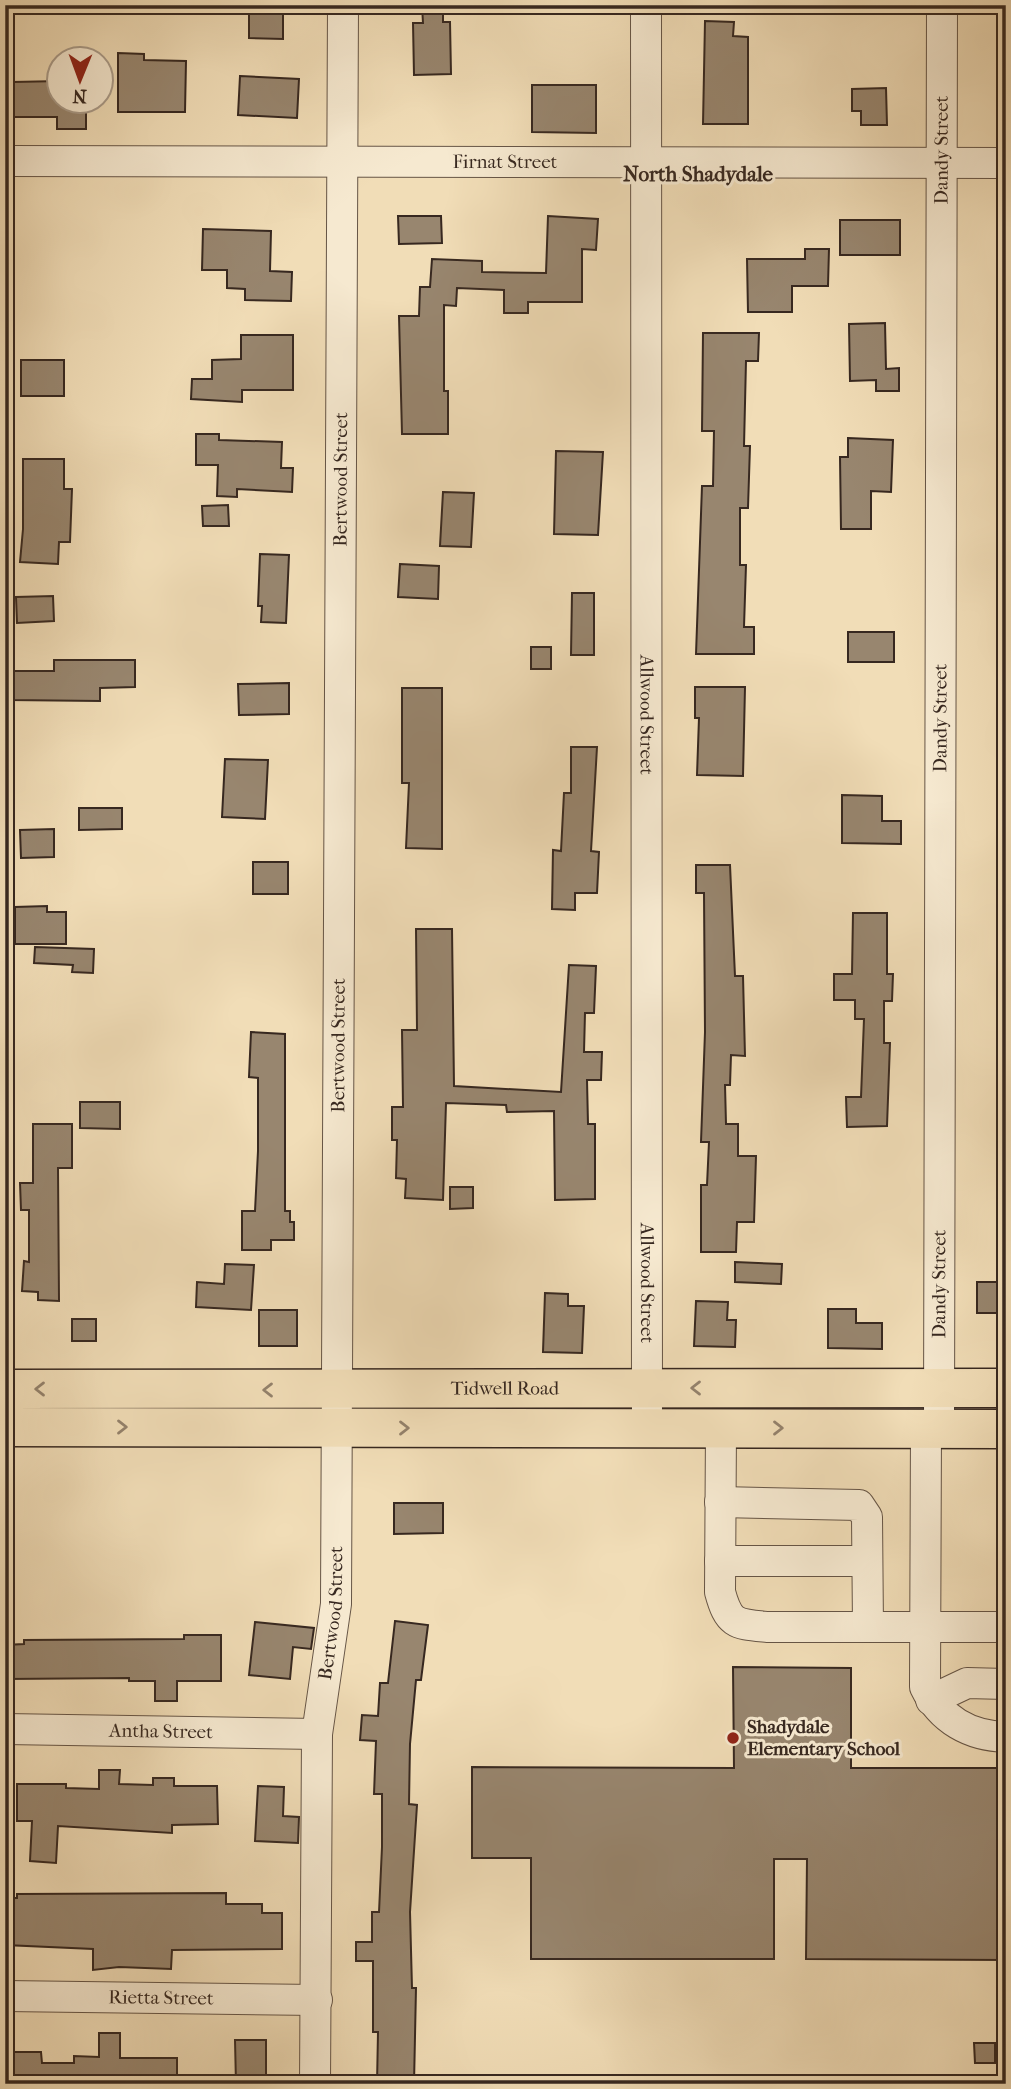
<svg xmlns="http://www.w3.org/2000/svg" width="1011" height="2089" viewBox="0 0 1011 2089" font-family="'IM FELL French Canon',serif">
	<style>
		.building { fill: #98866f; stroke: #372820; stroke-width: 2 }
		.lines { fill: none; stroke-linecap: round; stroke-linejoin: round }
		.minor-casing { stroke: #665546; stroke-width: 32 }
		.major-casing { stroke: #372820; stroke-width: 41 }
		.minor { stroke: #f6e9d0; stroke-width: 30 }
		.major { stroke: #f1ddb7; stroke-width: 38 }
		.oneway { stroke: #94826c }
		.poi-dot { fill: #8f2418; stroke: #f6e9d0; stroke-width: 2.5 }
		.labels { text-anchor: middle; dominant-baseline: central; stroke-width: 6; stroke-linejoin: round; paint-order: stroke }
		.street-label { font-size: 19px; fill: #372820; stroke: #f6e9d0 }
		.poi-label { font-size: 19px; font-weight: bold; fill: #372820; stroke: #f6e9d0; text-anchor: start }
		.neighbourhood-label { font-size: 21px; font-weight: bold; fill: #372820; stroke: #f6e9d0 }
	</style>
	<rect width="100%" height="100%" fill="#f1ddb7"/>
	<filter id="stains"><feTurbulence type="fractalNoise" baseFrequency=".00286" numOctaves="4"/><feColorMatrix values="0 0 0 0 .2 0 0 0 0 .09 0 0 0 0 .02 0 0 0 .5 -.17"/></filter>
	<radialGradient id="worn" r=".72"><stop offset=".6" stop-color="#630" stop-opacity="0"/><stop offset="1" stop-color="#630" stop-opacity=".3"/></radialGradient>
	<!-- building -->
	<g class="building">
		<path d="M 249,5 L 283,5 L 283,39 L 249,38 Z"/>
		<path d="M 422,5 L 443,5 L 443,22 L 450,22 L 451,74 L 414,75 L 413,23 L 423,23 Z"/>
		<path d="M 705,21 L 734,22 L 733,36 L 748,37 L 748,124 L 703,124 Z"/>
		<path d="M 118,53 L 144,54 L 144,60 L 186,61 L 185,112 L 118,112 Z"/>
		<path d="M 240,76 L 299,79 L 297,118 L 238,115 Z"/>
		<path d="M 60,81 L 60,102 L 86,102 L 86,129 L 57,129 L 57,117 L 14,117 L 13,82 Z"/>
		<path d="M 532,85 L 596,85 L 596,133 L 532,132 Z"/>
		<path d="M 886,88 L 887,125 L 861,125 L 861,111 L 852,111 L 852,89 Z"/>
		<path d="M 398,216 L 441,216 L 442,243 L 399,244 Z"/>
		<path d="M 548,216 L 598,219 L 596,250 L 582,249 L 582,302 L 528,302 L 528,313 L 504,313 L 504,290 L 457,288 L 456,306 L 444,305 L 444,391 L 448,391 L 448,434 L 402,434 L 399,316 L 419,316 L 420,287 L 430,287 L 432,259 L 482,261 L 482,272 L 546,273 Z"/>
		<rect x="840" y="220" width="60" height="35"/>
		<path d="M 203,229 L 271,231 L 270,271 L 292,272 L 291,301 L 245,300 L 245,289 L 227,288 L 227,270 L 202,270 Z"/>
		<path d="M 805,249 L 829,249 L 828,286 L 792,286 L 792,312 L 748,312 L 747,259 L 805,259 Z"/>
		<path d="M 885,323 L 886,369 L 899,368 L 899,391 L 876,391 L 876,380 L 850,381 L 849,324 Z"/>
		<path d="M 703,333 L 759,333 L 758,361 L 746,361 L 744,446 L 750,446 L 748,508 L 740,508 L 740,565 L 746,565 L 744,627 L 754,627 L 754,654 L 696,654 L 702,486 L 713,486 L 714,431 L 702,431 Z"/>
		<path d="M 241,335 L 293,335 L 293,390 L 242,390 L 242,402 L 191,399 L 192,379 L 212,379 L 212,360 L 241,359 Z"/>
		<rect x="21" y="360" width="43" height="36"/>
		<path d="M 196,434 L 219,434 L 219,440 L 282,442 L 281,468 L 293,468 L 292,492 L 237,489 L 237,497 L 217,496 L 218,465 L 196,465 Z"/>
		<path d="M 848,438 L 893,440 L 891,492 L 871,491 L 871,529 L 841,529 L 840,457 L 848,457 Z"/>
		<path d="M 556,451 L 603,452 L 598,535 L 554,534 Z"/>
		<path d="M 23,459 L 64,459 L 64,489 L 72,489 L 70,542 L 59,542 L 58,564 L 20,562 L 23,529 Z"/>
		<path d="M 443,492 L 474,493 L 471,547 L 440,546 Z"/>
		<path d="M 228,505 L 229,526 L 203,526 L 202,506 Z"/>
		<path d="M 260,554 L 289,555 L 286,623 L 261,622 L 262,606 L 258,606 Z"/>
		<path d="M 400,564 L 439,566 L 438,599 L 398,597 Z"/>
		<path d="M 572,593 L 594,593 L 594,655 L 571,655 Z"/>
		<path d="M 53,596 L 54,621 L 17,623 L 16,597 Z"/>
		<rect x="848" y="632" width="46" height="30"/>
		<rect x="531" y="647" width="20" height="22"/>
		<path d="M 54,660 L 135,660 L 135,687 L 100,688 L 100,701 L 9,700 L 10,671 L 54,671 Z"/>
		<path d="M 289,683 L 289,714 L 239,715 L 238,684 Z"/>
		<path d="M 695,687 L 745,687 L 743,776 L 697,775 L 699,718 L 695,718 Z"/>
		<path d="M 402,688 L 442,688 L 442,849 L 406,848 L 409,783 L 402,783 Z"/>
		<path d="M 571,747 L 597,747 L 591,851 L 599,852 L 597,893 L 575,893 L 575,910 L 552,909 L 553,850 L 561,851 L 564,793 L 571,793 Z"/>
		<path d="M 225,759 L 268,760 L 265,819 L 222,817 Z"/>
		<path d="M 842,795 L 882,796 L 882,821 L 901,821 L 901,844 L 842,843 Z"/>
		<path d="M 79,808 L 122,808 L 122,829 L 79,830 Z"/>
		<path d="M 54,829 L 54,857 L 21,858 L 20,830 Z"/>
		<rect x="253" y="862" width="35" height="32"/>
		<path d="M 696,865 L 730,865 L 735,976 L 743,976 L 745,1056 L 731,1055 L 730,1085 L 725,1085 L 726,1124 L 738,1124 L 738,1156 L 756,1156 L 754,1222 L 737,1222 L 736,1252 L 701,1252 L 701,1185 L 707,1185 L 709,1142 L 701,1142 L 705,1032 L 704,893 L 696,893 Z"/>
		<path d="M 47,906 L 47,912 L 66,912 L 66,944 L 15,944 L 15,907 Z"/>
		<path d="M 853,913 L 887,913 L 887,974 L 893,974 L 892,1001 L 884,1001 L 884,1043 L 890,1043 L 887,1126 L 847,1127 L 846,1097 L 861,1097 L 864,1019 L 855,1019 L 855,1000 L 834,1000 L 834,974 L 852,974 Z"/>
		<path d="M 416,929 L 452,929 L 454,1086 L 561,1092 L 569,965 L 596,966 L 594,1013 L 585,1013 L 584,1052 L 602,1052 L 601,1080 L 587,1080 L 588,1124 L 595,1124 L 595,1199 L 555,1200 L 554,1111 L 507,1112 L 506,1105 L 446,1103 L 443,1200 L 405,1198 L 406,1179 L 396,1178 L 397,1140 L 392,1140 L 392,1107 L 403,1107 L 402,1030 L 417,1030 Z"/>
		<path d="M 35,947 L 94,949 L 93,973 L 72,972 L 73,965 L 34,963 Z"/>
		<path d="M 251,1032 L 285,1034 L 285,1211 L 290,1211 L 290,1222 L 294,1222 L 294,1240 L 271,1240 L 271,1250 L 242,1250 L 242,1211 L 255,1211 L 258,1151 L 258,1078 L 249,1077 Z"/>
		<path d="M 80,1102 L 120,1102 L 120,1129 L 80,1128 Z"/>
		<path d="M 33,1124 L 72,1124 L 72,1168 L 58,1168 L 59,1301 L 38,1300 L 38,1292 L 22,1291 L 24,1261 L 29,1262 L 29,1210 L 21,1210 L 20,1183 L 33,1183 Z"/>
		<path d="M 450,1187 L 473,1187 L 473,1208 L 450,1209 Z"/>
		<path d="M 735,1262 L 782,1264 L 781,1284 L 735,1282 Z"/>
		<path d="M 225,1264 L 254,1265 L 251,1310 L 196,1307 L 197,1282 L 224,1284 Z"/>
		<rect x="977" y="1282" width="29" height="31"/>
		<path d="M 545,1293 L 568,1294 L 568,1306 L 584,1306 L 582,1353 L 543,1352 Z"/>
		<path d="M 696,1301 L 728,1302 L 727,1320 L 736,1320 L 735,1347 L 694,1346 Z"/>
		<path d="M 828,1309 L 856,1309 L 856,1323 L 882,1323 L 882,1349 L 828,1348 Z"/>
		<rect x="259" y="1310" width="38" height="36"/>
		<rect x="72" y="1319" width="24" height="22"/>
		<path d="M 394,1503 L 443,1503 L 443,1533 L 394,1534 Z"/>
		<path d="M 395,1621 L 428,1625 L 421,1680 L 416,1680 L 410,1744 L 409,1804 L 417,1805 L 410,1912 L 412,1988 L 416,1988 L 414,2084 L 377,2084 L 378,2032 L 373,2032 L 373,1961 L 356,1961 L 356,1942 L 372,1942 L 372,1912 L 379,1912 L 382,1847 L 382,1794 L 374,1794 L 376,1741 L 360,1740 L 362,1715 L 378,1716 L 380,1683 L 388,1683 Z"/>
		<path d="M 255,1622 L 314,1628 L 311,1649 L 293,1647 L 290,1679 L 249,1675 Z"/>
		<path d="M 184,1635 L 221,1635 L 221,1681 L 177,1681 L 177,1701 L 155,1701 L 155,1681 L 129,1681 L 129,1678 L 5,1679 L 5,1645 L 24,1644 L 24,1640 L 184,1639 Z"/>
		<path d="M 733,1667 L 851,1668 L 851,1768 L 1006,1768 L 1006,1960 L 806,1959 L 807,1859 L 774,1859 L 774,1959 L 531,1959 L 531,1858 L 472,1858 L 472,1767 L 734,1768 Z"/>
		<path d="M 99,1770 L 120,1770 L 119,1784 L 153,1785 L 153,1778 L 174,1778 L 174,1786 L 217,1786 L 218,1824 L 172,1825 L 172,1833 L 58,1826 L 56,1863 L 30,1861 L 32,1821 L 17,1821 L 17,1784 L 66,1784 L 66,1788 L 99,1789 Z"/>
		<path d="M 258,1786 L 284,1787 L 283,1816 L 299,1817 L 298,1843 L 255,1841 Z"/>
		<path d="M 226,1893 L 226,1904 L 262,1904 L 262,1913 L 282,1913 L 282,1949 L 172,1950 L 171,1969 L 119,1967 L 93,1970 L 93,1949 L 5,1945 L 5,1898 L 17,1898 L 17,1894 Z"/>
		<path d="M 99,2033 L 120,2033 L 120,2058 L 177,2058 L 177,2084 L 5,2084 L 5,2052 L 41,2052 L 42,2063 L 74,2063 L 74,2056 L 99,2057 Z"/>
		<path d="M 235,2040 L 266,2040 L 266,2084 L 236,2084 Z"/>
		<path d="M 974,2043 L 995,2043 L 995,2063 L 975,2063 Z"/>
	</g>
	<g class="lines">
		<defs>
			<g id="minor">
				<path id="s1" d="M 646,5 L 647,1427"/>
				<path id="s2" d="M 5,161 L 1006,163"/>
				<path d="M 721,1428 L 720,1592 C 729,1625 736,1624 768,1627 L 1006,1627"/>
				<path d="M 926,1428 L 925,1687 C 941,1720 970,1736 1006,1737"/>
				<path id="s3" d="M 939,1428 L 942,5"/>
				<path d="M 720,1502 L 859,1505 L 867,1517 L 868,1627"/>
				<path d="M 720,1561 L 867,1561"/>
				<path d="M 931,1700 L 967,1683 L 1006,1684"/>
				<path id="s4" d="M 5,1729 L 317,1734"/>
				<path id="s5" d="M 5,1996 L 317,2000"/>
				<path id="s6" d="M 315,2084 L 317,1734 L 336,1604 L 343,5"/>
			</g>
			<g id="major">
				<path id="s7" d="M 5,1389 L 1006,1388"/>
				<path d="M 5,1427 L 1006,1429"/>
			</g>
		</defs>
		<!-- minor casing -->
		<use href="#minor" class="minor-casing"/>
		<!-- major casing -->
		<use href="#major" class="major-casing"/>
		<!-- minor -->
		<use href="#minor" class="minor"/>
		<!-- major -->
		<use href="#major" class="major"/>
	</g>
	<!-- one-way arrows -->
	<defs><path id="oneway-chevron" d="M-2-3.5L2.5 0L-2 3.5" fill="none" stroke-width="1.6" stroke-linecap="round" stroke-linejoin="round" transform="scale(1.75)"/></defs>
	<g class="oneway">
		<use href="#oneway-chevron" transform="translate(696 1388) rotate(180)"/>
		<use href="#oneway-chevron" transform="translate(40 1389) rotate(-180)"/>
		<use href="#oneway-chevron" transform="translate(268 1390) rotate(-180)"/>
		<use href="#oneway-chevron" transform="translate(122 1427)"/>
		<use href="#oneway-chevron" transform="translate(404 1428)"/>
		<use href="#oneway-chevron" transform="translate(778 1428)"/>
	</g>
	<!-- markers -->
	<circle class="poi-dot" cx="733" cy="1738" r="7"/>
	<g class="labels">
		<!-- street labels -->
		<g class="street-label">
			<text stroke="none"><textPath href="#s3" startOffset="1278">Dandy Street</textPath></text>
			<text stroke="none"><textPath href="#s2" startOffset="500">Firnat Street</textPath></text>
			<text stroke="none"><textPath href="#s6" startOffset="1606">Bertwood Street</textPath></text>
			<text stroke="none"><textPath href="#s1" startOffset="710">Allwood Street</textPath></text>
			<text stroke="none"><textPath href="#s3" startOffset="710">Dandy Street</textPath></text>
			<text stroke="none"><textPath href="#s6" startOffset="1040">Bertwood Street</textPath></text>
			<text stroke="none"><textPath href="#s1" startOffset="1278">Allwood Street</textPath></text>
			<text stroke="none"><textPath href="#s3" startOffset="144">Dandy Street</textPath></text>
			<text stroke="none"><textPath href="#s7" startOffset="500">Tidwell Road</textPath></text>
			<text stroke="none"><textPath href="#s6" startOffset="472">Bertwood Street</textPath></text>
			<text stroke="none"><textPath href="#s4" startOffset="156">Antha Street</textPath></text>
			<text stroke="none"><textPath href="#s5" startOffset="156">Rietta Street</textPath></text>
		</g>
		<!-- poi labels -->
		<g class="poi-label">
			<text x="747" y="1727">Shadydale<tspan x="747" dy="22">Elementary School</tspan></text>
		</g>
		<!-- neighbourhood labels -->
		<g class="neighbourhood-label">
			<text x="698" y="174">North Shadydale</text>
		</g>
	</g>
	<!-- margin -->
	<rect width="1011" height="2089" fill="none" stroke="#f1ddb7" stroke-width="28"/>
	<rect x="7" y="7" width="997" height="2075" fill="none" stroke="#372820" stroke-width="3.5"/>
	<rect x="14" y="14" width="983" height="2061" fill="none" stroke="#372820" stroke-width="2"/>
	<!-- north arrow -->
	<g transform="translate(80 80) rotate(181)"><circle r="33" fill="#f6e9d0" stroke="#aa9c8a" stroke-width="2"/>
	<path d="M0-5L12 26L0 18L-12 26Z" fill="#8f2418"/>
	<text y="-10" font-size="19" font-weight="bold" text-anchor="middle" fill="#372820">N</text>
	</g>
	<rect width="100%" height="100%" filter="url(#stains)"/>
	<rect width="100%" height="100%" fill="url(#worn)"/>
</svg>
